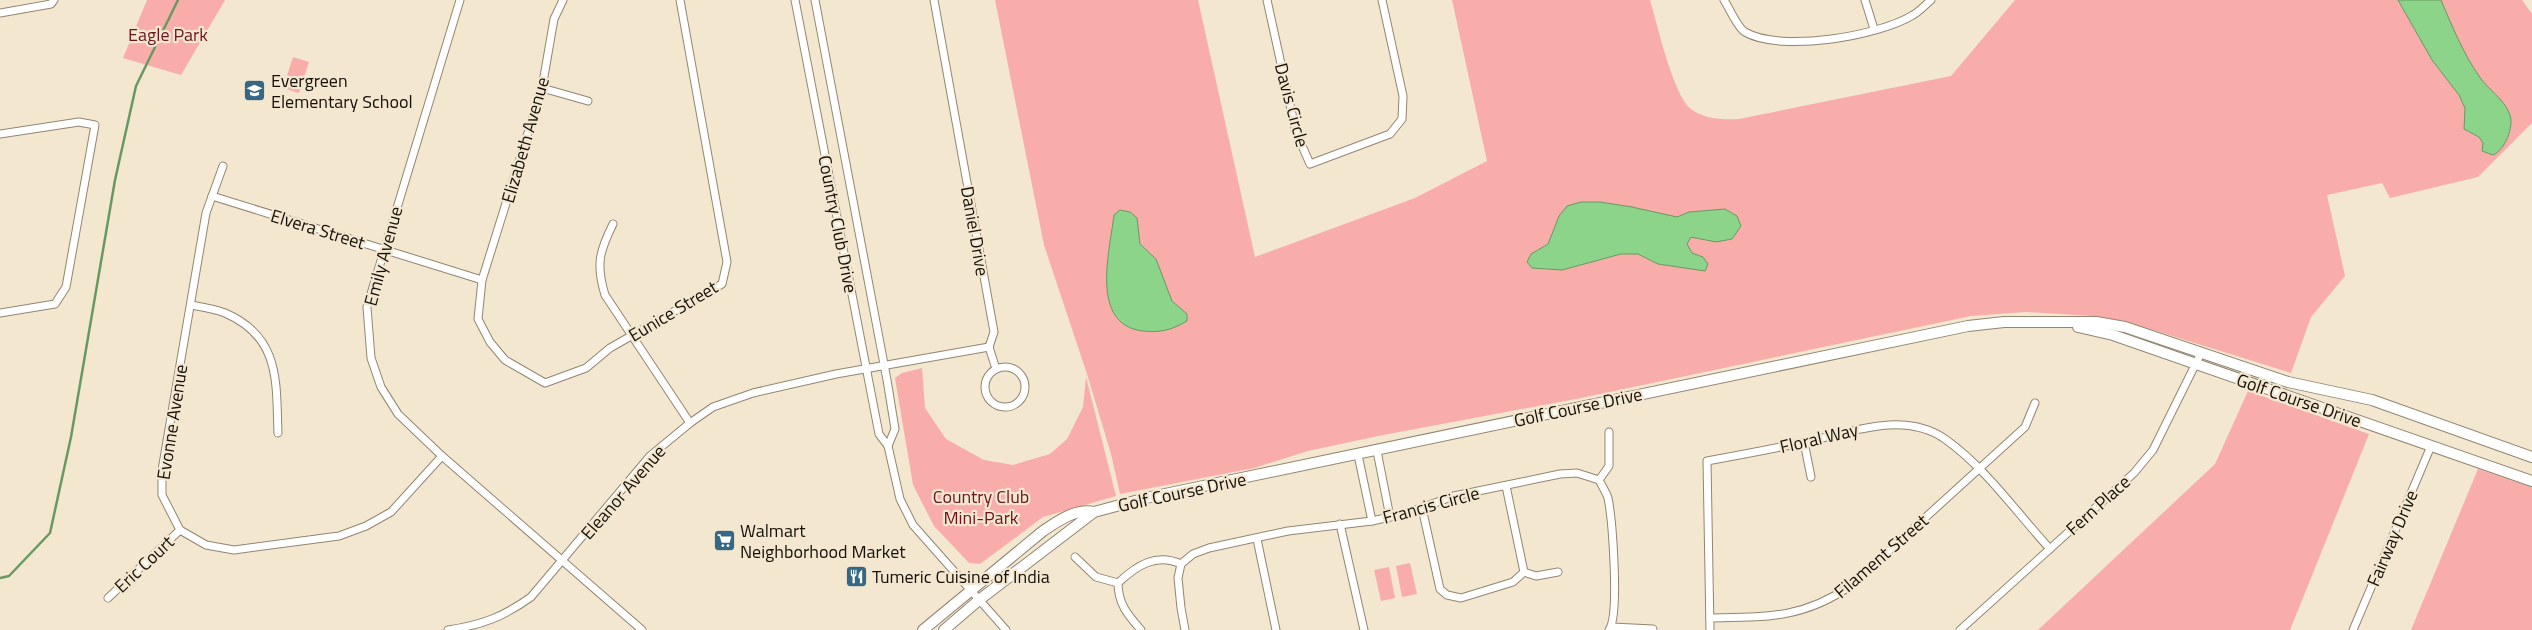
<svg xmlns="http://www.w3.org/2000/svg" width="2532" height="630" viewBox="0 0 2532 630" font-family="'Titillium Web',sans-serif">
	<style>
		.green { fill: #f9adab }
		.water { fill: #8cd489; stroke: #689962 }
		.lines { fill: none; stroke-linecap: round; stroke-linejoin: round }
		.stream { stroke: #689962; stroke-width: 2.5 }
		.street-casing { stroke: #928671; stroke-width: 9 }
		.secondary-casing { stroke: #928671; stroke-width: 12 }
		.street { stroke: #fff; stroke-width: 7 }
		.secondary { stroke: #fff; stroke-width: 10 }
		.labels { text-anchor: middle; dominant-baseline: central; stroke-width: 4.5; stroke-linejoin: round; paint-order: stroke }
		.park-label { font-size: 18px; fill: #6e121d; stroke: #f4e7d0 }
		.poi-label { font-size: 18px; fill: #141008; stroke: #f4e7d0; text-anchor: start }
		.street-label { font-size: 18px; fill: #141008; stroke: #f4e7d0 }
	</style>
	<rect width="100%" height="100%" fill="#f4e7d0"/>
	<!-- green -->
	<g class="green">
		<path d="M 147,0 L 225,0 L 181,75 L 123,58 Z"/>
		<path d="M 995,0 L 1198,0 L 1255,257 L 1415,198 L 1487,161 L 1452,0 L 1650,0 C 1657,23 1673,95 1691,109 C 1704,119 1723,120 1739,119 L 1951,76 L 2015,0 L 2522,0 L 2532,14 L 2532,123 L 2478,177 L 2390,198 L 2382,183 L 2327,195 L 2345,276 L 2311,317 L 2291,373 L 2124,321 L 2092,316 L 2026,312 L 1971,316 L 1581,398 L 1378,436 L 1308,451 L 1254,468 L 1120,494 L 1111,454 L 1087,374 L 1044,245 Z"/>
		<path d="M 293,57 L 309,62 L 299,93 L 283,88 Z"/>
		<path d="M 922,368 L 925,408 L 946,439 L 984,460 L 1013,465 L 1050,454 L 1067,439 L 1083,407 L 1086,377 L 1116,496 L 1043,517 L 980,564 L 969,563 L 934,526 L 913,485 L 895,378 L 902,373 Z"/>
		<path d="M 2248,391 L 2369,434 L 2290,630 L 2038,630 L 2215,464 Z"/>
		<path d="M 2478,469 L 2532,487 L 2532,630 L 2411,630 Z"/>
		<path d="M 1410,563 L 1417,594 L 1402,597 L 1396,566 Z"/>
		<path d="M 1389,567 L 1395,598 L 1381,601 L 1374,570 Z"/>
	</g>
	<!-- water -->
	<g class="water">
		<path d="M 2398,0 L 2441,0 C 2451,24 2464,55 2479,76 C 2488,90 2504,98 2510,115 C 2514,127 2505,150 2493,155 L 2482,151 L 2483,143 L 2479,137 L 2464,129 L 2465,108 L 2459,95 L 2432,60 Z"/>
		<path d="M 1581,202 L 1600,202 L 1632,207 L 1677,217 L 1689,212 L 1725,209 L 1737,216 L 1741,226 L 1732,239 L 1716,242 L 1691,237 L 1687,244 L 1692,253 L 1703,257 L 1708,264 L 1705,271 L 1658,264 L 1638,254 L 1621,254 L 1562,270 L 1532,268 L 1527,262 L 1531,254 L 1548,244 L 1559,216 L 1567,206 Z"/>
		<path d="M 1120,210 L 1130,212 L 1137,218 L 1140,244 L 1156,259 L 1172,301 L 1187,314 L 1187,321 C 1172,330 1160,333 1143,331 C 1089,325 1110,250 1114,215 Z"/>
	</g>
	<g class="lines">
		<!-- stream -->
		<path class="stream" d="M 0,578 L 9,576 L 50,533 L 71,437 L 115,180 L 136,86 L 178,0"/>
		<defs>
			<g id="street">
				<path d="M 460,0 L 367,307 L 371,358 L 381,387 L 398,414 L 442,456 L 642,630"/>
				<path d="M 563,0 L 554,19 L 542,88 L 482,280 L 478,319 L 490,342 L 505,360 L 545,383 L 586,368 L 610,348 L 722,284 L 727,262 L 680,0"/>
				<path d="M 795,0 L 879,434 L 888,446 L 900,499 L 913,525 L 1006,630"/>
				<path d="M 815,0 L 887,380 L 895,429 L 888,446"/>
				<path d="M 934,0 L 994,332 L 989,347"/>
				<path d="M 1267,0 L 1296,132 L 1310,164 L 1390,134 L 1402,119 L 1403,96 L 1382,0"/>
				<path d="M 1724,0 C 1730,9 1737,27 1745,32 C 1781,53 1879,36 1913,15 C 1920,11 1925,5 1931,0"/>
				<path d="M 1865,0 L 1874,29"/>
				<path d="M 0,13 L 51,4 L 54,0"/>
				<path d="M 542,88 L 588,101"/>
				<path d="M 0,134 L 79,122 L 95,125 L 66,287 L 55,304 L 0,313"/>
				<path d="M 223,166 L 206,213 L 162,470 L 162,495 L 180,530 L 206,545 L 234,550 L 339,536 L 366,526 L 391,512 L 442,456"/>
				<path d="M 212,196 L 482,280"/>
				<path d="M 613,224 C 599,252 596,265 605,295 L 690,423"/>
				<path d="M 191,305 C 202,307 215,309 225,313 C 281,337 276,383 278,433"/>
				<path d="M 989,347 L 996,369"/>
				<circle cx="1005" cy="387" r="20"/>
				<path d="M 1804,442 L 1811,477"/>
				<path d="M 1377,451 L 1390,517"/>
				<path d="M 1358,455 L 1372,521"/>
				<path d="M 1599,480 L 1609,466 L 1609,432"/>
				<path d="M 1506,486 L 1524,572"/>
				<path d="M 1422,508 L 1440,589 L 1447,595 L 1461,598 L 1513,582 L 1524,572"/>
				<path d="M 1340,524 L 1364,630"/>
				<path d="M 1257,539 L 1276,630"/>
				<path d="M 1075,557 L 1096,577 L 1118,583"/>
				<path d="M 1524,572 L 1536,576 L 1558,572"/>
				<path d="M 108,598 L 180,530"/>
				<path d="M 1710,618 C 1764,617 1803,619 1850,586 L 2025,427 L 2035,403"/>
				<path d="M 1612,627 L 1653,629"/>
				<path d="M 448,630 C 482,625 503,617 531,597 L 650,456 L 690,423 L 713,407 L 753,393 L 836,374 L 989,347"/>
				<path d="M 1141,630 C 1128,615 1118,604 1118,583 C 1137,565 1156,553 1181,564"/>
				<path d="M 1185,630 L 1181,608 L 1178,578 L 1181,564 L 1193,554 L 1209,548 L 1288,531 L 1372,521 L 1407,513 L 1454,496 L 1560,474 L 1577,473 L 1599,480 C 1602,486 1606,492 1608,498 C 1612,518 1620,615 1609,630"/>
				<path d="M 1710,630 L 1707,461 C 1740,455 1772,449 1805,442 C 1849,433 1903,410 1945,439 C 1986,468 2016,512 2050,549"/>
				<path d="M 1960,630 L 2134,473 L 2153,450 L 2201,353"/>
				<path d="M 2353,630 L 2431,446"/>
			</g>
			<g id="secondary">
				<path d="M 2078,327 L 2113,335 L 2532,481"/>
				<path d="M 923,630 L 1043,531 C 1058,521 1076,508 1094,512"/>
				<path d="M 944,630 L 979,600 L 1094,512 L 1146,498 L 1968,326 L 2004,322 L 2096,322 L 2125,327 L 2288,382 L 2372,400 L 2532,457"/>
			</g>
		</defs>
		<!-- street casing -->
		<use href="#street" class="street-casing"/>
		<!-- secondary casing -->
		<use href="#secondary" class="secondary-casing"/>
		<!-- street -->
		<use href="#street" class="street"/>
		<!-- secondary -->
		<use href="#secondary" class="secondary"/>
	</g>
	<!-- icons -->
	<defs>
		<symbol id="school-square" viewBox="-11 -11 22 22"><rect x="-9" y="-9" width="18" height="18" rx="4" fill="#356885" stroke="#f4e7d0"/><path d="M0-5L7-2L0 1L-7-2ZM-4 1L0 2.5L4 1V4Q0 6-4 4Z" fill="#fff"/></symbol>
		<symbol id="supermarket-square" viewBox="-11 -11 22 22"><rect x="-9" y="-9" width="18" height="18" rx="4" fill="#356885" stroke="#f4e7d0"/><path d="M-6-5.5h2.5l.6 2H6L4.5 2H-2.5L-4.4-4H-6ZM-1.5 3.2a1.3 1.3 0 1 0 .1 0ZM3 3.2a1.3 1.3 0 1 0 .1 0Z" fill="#fff"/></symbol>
		<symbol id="restaurant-square" viewBox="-11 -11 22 22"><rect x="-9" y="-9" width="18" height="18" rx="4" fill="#356885" stroke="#f4e7d0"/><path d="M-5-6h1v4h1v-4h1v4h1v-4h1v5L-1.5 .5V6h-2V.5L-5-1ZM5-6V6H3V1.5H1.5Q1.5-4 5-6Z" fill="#fff"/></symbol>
	</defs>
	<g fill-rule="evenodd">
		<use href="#school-square" x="242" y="78" width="25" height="25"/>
		<use href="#supermarket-square" x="712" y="528" width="25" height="25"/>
		<use href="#restaurant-square" x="844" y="564" width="25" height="25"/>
	</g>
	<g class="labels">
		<!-- park labels -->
		<g class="park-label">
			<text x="168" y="34">Eagle Park</text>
			<text x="981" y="496">Country Club<tspan x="981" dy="21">Mini-Park</tspan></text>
		</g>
		<!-- poi labels -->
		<g class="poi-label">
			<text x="271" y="80">Evergreen<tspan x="271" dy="21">Elementary School</tspan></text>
			<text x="740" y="530">Walmart<tspan x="740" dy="21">Neighborhood Market</tspan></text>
			<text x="872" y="576">Tumeric Cuisine of India</text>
		</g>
		<!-- street labels -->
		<g class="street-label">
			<text transform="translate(1292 105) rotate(75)">Davis Circle</text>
			<text transform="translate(525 140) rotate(-74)">Elizabeth Avenue</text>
			<text transform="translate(838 224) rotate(79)">Country Club Drive</text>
			<text transform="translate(318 229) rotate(17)">Elvera Street</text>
			<text transform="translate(975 231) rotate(80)">Daniel Drive</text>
			<text transform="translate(383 256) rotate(-75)">Emily Avenue</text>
			<text transform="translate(673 311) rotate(-31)">Eunice Street</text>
			<text transform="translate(2299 400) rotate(19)">Golf Course Drive</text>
			<text transform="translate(1578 407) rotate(-12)">Golf Course Drive</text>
			<text transform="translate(172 422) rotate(-81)">Evonne Avenue</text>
			<text transform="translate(1819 438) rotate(-13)">Floral Way</text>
			<text transform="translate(623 492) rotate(-49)">Eleanor Avenue</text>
			<text transform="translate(1182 492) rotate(-12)">Golf Course Drive</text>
			<text transform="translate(1431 505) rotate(-15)">Francis Circle</text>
			<text transform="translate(2098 505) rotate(-42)">Fern Place</text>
			<text transform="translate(2392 538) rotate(-67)">Fairway Drive</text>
			<text transform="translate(1881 556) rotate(-41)">Filament Street</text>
			<text transform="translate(144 564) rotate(-43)">Eric Court</text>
		</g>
	</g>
</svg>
